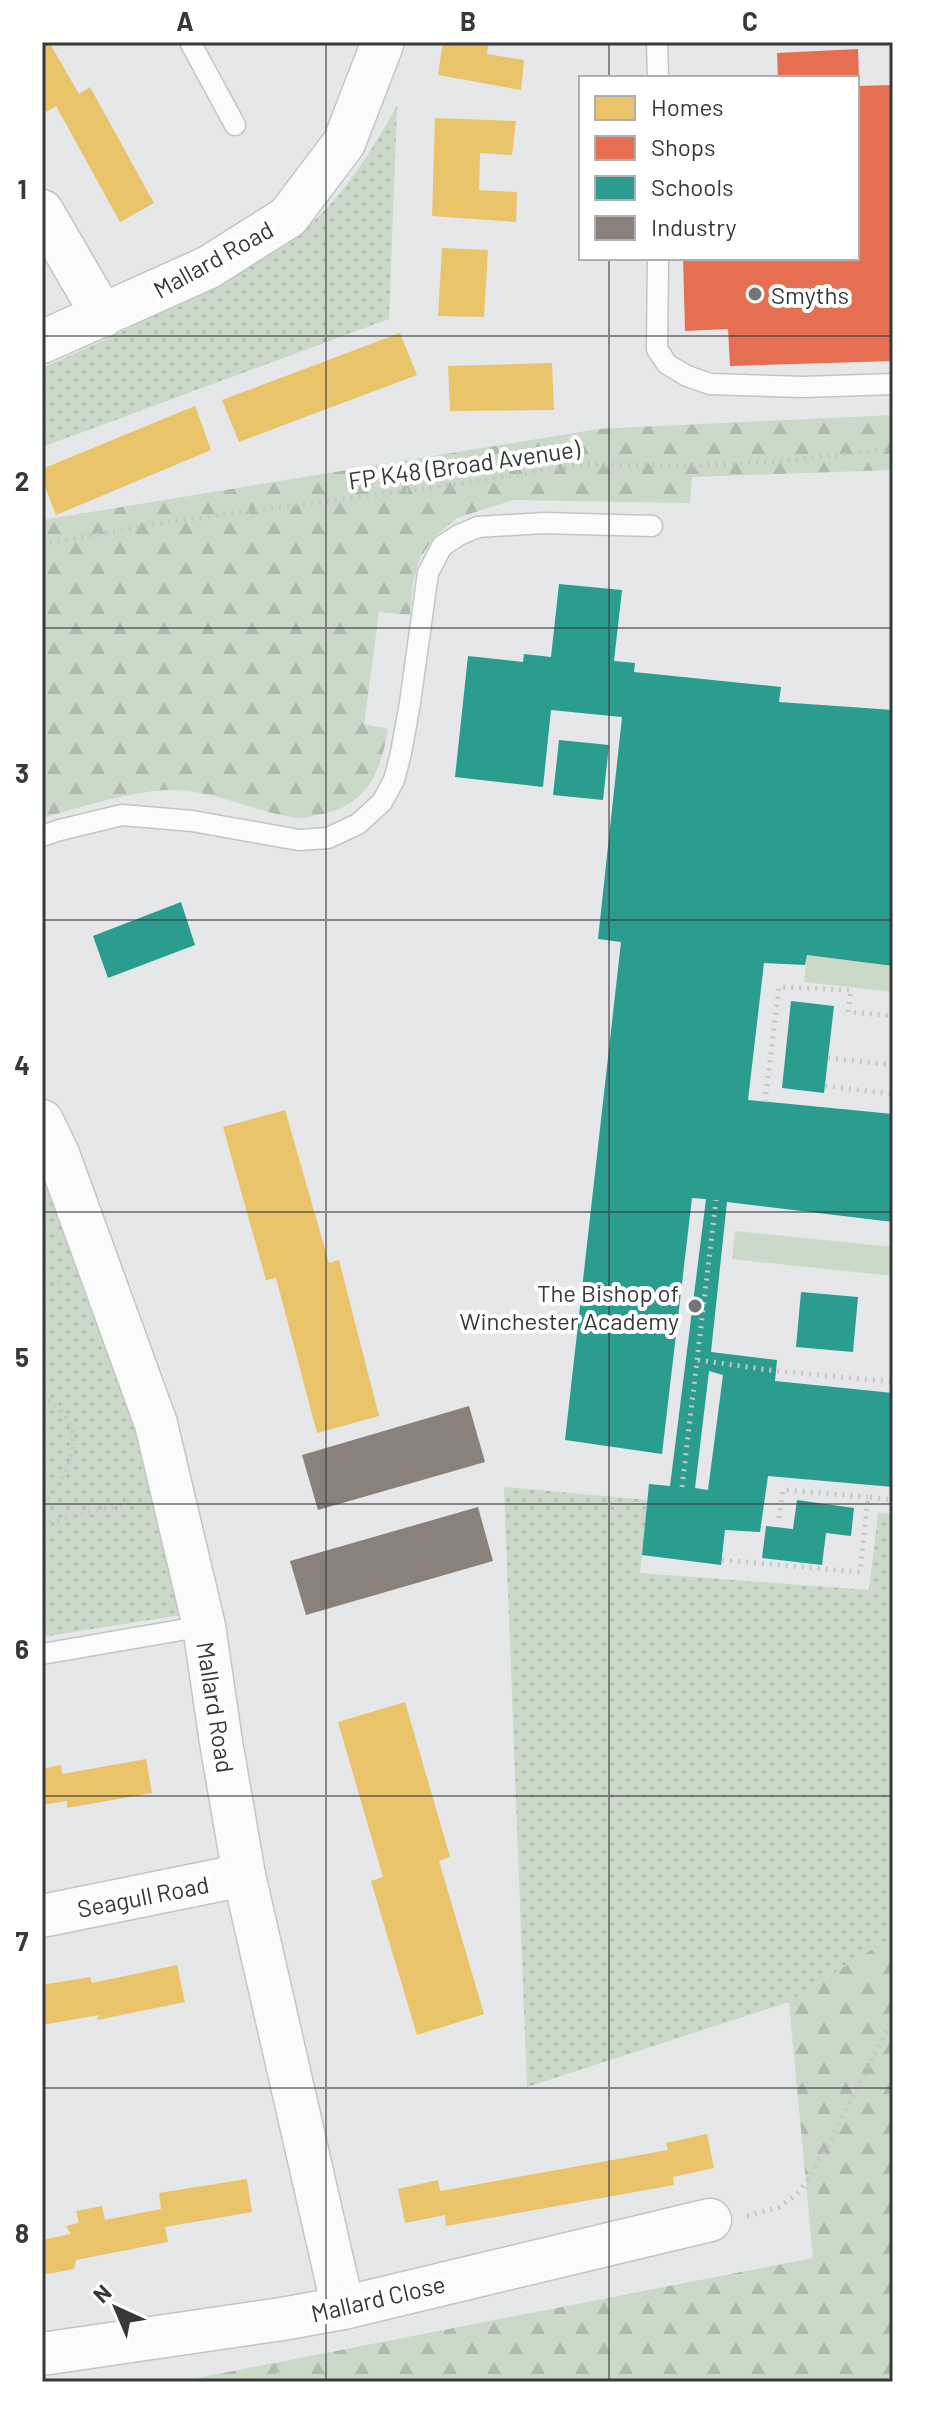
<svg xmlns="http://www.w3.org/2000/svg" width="935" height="2424" viewBox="0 0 935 2424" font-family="Barlow,sans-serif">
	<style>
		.grass { fill: url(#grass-dots) }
		.forest { fill: url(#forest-firs) }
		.garden { fill: #cad9c8 }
		.homes { fill: #e9c46a }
		.shops { fill: #e76f51 }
		.schools { fill: #2a9d8f; fill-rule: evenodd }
		.industry { fill: #8a817c }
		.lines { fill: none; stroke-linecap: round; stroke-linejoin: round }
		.lane-casing { stroke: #c3c5c6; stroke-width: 23 }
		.street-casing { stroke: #c3c5c6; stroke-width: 45 }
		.path { stroke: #c7c7c8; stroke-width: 5; stroke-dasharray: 2 6; stroke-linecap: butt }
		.lane { stroke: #fbfbfc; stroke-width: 20 }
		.street { stroke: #fbfbfc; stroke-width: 42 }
		.grid { fill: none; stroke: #37383a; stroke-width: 2; stroke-opacity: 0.55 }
		.poi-dot { fill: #747577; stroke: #fff; stroke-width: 3 }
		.labels { text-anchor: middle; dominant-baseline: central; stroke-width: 8; stroke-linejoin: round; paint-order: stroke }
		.street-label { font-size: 24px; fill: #37383a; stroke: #fff }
		.poi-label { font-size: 24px; fill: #37383a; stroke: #fff; text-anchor: start }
		.neatline { fill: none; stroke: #37383a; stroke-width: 3 }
		.grid-label { font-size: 26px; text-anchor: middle; font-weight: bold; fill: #37383a }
	</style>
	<defs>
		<pattern id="grass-dots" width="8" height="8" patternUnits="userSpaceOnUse" patternTransform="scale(2)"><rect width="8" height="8" fill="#cad9c8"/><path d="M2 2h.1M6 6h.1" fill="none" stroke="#aebbad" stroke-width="1.8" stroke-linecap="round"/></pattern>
		<pattern id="forest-firs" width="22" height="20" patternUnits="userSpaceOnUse" patternTransform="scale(2)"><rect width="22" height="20" fill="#cad9c8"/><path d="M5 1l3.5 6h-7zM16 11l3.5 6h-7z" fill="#aebbad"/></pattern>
	</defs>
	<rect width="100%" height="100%" fill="#e5e7e9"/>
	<!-- grass -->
	<g class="grass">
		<path d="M 397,106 L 389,319 L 42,447 L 42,368 C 115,336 186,302 254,260 C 271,250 291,241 306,228 C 346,194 371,151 397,106 Z"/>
		<path d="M 42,1121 L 200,1612 L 42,1637 Z"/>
		<path d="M 504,1487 L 648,1500 L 640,1573 L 869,1590 L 878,1513 L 893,1514 L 893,1936 L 789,2002 L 527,2087 Z"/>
	</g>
	<!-- forest -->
	<g class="forest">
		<path d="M 893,415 L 893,470 L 692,477 L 690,503 L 513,500 L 457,518 L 435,536 L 420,558 L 413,583 L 410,615 L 379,612 L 364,724 L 388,729 C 381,771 368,804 323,814 C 315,815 307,818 299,818 C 255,813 212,788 167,790 C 126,792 82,807 42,818 L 42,520 L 598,429 Z"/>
		<path d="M 893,1936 L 893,2382 L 177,2382 L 813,2258 L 789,2002 Z"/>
	</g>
	<!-- garden -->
	<g class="garden">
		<path d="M 807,955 L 893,966 L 893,992 L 804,982 Z"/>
		<path d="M 735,1231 L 893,1247 L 893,1276 L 732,1259 Z"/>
	</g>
	<!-- homes -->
	<g class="homes">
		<path d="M 42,42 L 49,42 L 79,94 L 90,87 L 154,203 L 120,222 L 56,106 L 46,112 L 42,106 Z"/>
		<path d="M 443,42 L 489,42 L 487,54 L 524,60 L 521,90 L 438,75 Z"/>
		<path d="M 435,118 L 516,121 L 512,155 L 480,153 L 479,190 L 517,192 L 516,222 L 432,216 Z"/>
		<path d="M 442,248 L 488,250 L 484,317 L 438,316 Z"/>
		<path d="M 400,333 L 417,375 L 239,442 L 222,400 Z"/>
		<path d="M 552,363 L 554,410 L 450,411 L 448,366 Z"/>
		<path d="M 195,406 L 211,450 L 56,515 L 42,479 L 42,469 Z"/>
		<path d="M 285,1110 L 329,1263 L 339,1260 L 379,1416 L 317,1433 L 276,1278 L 266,1280 L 223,1127 Z"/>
		<path d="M 405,1702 L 450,1857 L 439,1861 L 484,2014 L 417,2035 L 371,1881 L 383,1877 L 338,1722 Z"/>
		<path d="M 146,1759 L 152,1793 L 67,1808 L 67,1801 L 42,1805 L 42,1769 L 61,1765 L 62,1774 Z"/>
		<path d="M 177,1965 L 185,2002 L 97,2020 L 99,2015 L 42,2025 L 42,1985 L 90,1977 L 92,1983 Z"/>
		<path d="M 707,2134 L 714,2168 L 673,2177 L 674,2185 L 446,2226 L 445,2215 L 405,2223 L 398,2189 L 438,2180 L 440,2191 L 668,2150 L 666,2143 Z"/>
		<path d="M 247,2179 L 252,2212 L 165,2227 L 168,2242 L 76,2260 L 74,2269 L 42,2275 L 42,2240 L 71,2234 L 66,2226 L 79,2223 L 76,2211 L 102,2206 L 105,2220 L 161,2209 L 159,2193 Z"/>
	</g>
	<!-- shops -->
	<g class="shops">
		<path d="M 858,49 L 859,78 L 778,78 L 777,53 Z"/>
		<path d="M 893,85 L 893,361 L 730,366 L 728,329 L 685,331 L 683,258 L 857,258 L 857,86 Z"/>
	</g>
	<!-- schools -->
	<g class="schools">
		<path d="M 559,584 L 622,590 L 614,661 L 635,663 L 634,672 L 781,687 L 779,702 L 893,710 L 893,966 L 807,955 L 805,965 L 764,963 L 748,1100 L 893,1114 L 893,1222 L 727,1202 L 711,1352 L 777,1360 L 775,1381 L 893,1393 L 893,1487 L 768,1476 L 760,1532 L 725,1530 L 721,1565 L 642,1555 L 649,1484 L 670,1486 L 706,1199 L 692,1198 L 662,1454 L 565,1440 L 621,942 L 598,939 L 622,717 L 551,710 L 543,787 L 455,777 L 468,656 L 523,662 L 524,654 L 551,657 ZM 709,1371 L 723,1375 L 708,1490 L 695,1488 Z"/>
		<path d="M 559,740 L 609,745 L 603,800 L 553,795 Z"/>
		<path d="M 181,902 L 195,945 L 108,978 L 93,936 Z"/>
		<path d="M 791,1001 L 834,1006 L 824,1093 L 782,1088 Z"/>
		<path d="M 801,1292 L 858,1297 L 853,1352 L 796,1347 Z"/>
		<path d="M 797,1500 L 854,1508 L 851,1536 L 826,1533 L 822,1565 L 762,1558 L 766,1526 L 793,1529 Z"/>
	</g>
	<!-- industry -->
	<g class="industry">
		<path d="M 469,1406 L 485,1462 L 318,1510 L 302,1455 Z"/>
		<path d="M 478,1507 L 493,1561 L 306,1615 L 290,1561 Z"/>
	</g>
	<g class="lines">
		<defs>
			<g id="lane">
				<path d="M 190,42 L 235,125"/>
				<path d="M 657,42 L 658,78"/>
				<path d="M 658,258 L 657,349 L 667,364 L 687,376 L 710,384 L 803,387 L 893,384"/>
				<path d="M 42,836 L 60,830 L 122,815 L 192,821 L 299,840 L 328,838 L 358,824 L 382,802 L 394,780 L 401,753 L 410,703 L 428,573 L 442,546 L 459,535 L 478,527 L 544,523 L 652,526"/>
				<path d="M 42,1654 L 204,1626"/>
			</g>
			<g id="street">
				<path d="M 42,211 L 103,316"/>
				<path d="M 42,342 L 209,267 L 288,217 L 344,143 L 383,42"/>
				<path d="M 42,1121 L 58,1154 L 156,1424 L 204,1626 L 221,1742 L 244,1875 L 343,2308"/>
				<path d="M 42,1916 L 244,1875"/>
				<path d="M 42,2354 L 282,2319 L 343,2308 L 710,2220"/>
			</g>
		</defs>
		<!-- lane casing -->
		<use href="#lane" class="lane-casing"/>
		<!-- street casing -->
		<use href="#street" class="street-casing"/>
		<!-- path -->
		<g class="path">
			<path d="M 42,544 L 167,522 L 464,483 L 586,464 L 686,466 L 783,461 L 893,449"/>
			<path d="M 828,1058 L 893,1065"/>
			<path d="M 825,1086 L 893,1094"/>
			<path d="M 765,1102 L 779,987 L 851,990 L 848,1012 L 893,1016"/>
			<path d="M 42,1287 L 64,1281"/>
			<path d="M 698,1360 L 776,1371 L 893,1382"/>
			<path d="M 42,1395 C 48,1400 56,1405 61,1411 C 90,1444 63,1480 42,1506"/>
			<path d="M 682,1487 L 716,1200"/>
			<path d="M 779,1518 L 783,1490 L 868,1497"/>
			<path d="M 42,1525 L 134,1501"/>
			<path d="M 722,1560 L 860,1572 L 868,1497 L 893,1500"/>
			<path d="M 747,2216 L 779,2207 L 796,2195 L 814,2172 L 893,2018"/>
			<path d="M 278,2382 L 279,2360"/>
		</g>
		<!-- lane -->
		<use href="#lane" class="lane"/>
		<!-- street -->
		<use href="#street" class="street"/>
	</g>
	<!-- grid -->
	<path class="grid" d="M 326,42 L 326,2382M 609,42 L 609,78M 609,258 L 609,2382M 42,336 L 893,336M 42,628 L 893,628M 42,920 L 893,920M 42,1212 L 893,1212M 42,1504 L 893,1504M 42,1796 L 893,1796M 42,2088 L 893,2088"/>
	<!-- markers -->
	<g class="poi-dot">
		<circle cx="755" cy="294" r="8"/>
		<circle cx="695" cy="1306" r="8"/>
	</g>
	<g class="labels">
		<!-- street labels -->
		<g class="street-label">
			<text transform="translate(213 259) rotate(-29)">Mallard Road</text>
			<text transform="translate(464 464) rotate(-8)">FP K48 (Broad Avenue)</text>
			<text transform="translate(216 1707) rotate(81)">Mallard Road</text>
			<text transform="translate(143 1896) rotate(-11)">Seagull Road</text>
			<text transform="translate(378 2298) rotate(-13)">Mallard Close</text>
		</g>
		<!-- poi labels -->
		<g class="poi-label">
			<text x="771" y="294">Smyths</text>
			<text x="679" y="1292" text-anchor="end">The Bishop of<tspan x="679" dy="28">Winchester Academy</tspan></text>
		</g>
	</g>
	<!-- border -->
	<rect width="935" height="2424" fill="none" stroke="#ffffff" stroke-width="88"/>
	<!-- legend -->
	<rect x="579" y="76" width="280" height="184" fill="#ffffff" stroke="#afafb0" stroke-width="2"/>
	<rect x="595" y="96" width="40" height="24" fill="#e9c46a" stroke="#afafb0" stroke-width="2"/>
	<text x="651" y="116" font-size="24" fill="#37383a">Homes</text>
	<rect x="595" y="136" width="40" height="24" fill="#e76f51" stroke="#afafb0" stroke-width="2"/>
	<text x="651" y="156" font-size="24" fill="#37383a">Shops</text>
	<rect x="595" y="176" width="40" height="24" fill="#2a9d8f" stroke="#afafb0" stroke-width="2"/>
	<text x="651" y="196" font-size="24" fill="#37383a">Schools</text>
	<rect x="595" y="216" width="40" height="24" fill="#8a817c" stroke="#afafb0" stroke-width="2"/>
	<text x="651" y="236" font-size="24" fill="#37383a">Industry</text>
	<!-- north arrow -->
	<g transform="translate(116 2308) rotate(316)" stroke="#ffffff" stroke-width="6" paint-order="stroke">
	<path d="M0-6L14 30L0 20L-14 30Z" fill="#37383a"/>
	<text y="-12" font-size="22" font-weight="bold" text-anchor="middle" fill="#37383a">N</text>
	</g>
	<rect x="44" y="44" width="847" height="2336" class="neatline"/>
	<g class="grid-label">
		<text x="185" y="31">A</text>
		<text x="468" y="31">B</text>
		<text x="750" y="31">C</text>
		<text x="22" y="199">1</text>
		<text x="22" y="491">2</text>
		<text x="22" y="783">3</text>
		<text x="22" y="1075">4</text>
		<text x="22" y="1367">5</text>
		<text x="22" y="1659">6</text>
		<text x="22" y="1951">7</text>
		<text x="22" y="2243">8</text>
	</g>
</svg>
